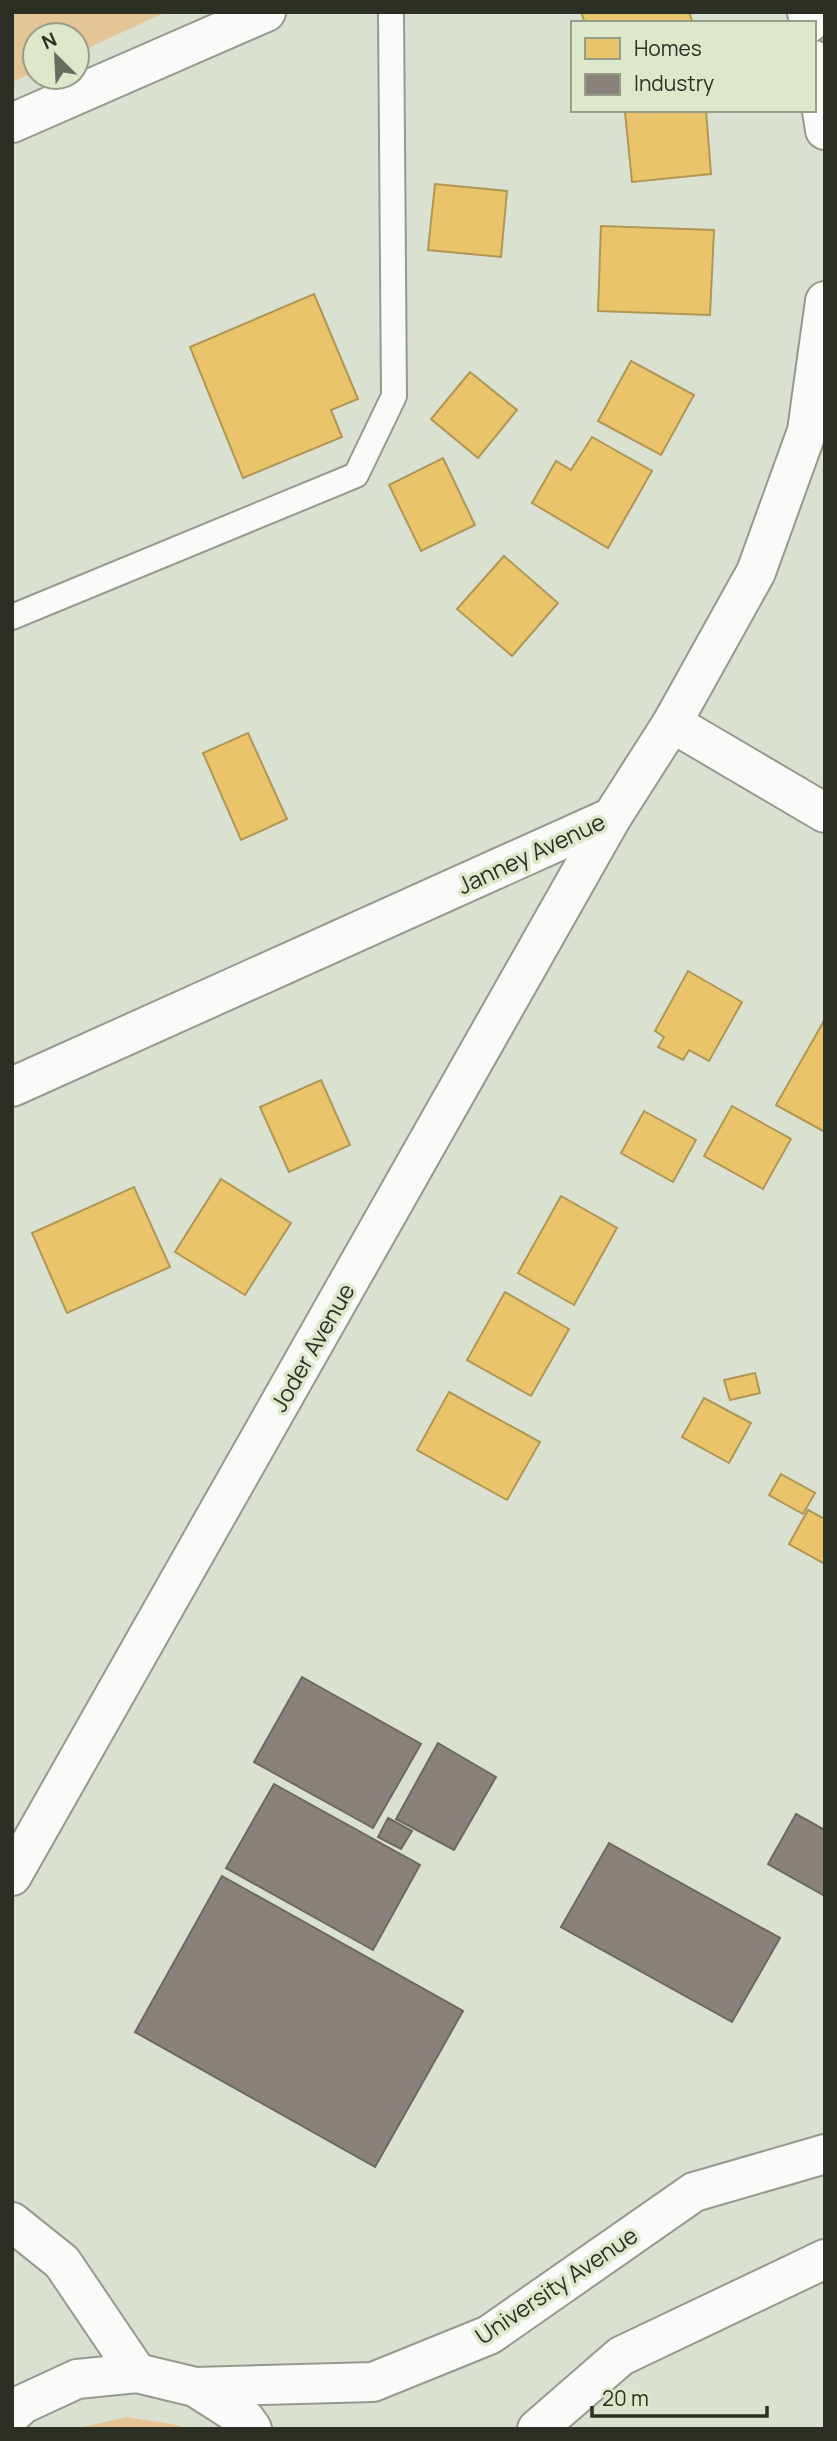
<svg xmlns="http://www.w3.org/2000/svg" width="837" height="2441" viewBox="0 0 837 2441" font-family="Manrope,sans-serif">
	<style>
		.green { fill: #e5c495 }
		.homes { fill: #e9c46a; stroke: #b09755; stroke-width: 2 }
		.industry { fill: #8a817c; stroke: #6e6862; stroke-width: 2 }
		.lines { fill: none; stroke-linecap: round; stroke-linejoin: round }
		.lane-casing { stroke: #959a8d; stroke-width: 28 }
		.street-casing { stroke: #959a8d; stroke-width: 42 }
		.secondary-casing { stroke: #959a8d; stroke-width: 42 }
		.primary-casing { stroke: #959a8d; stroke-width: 42 }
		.lane { stroke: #fafaf8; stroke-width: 24 }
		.street { stroke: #fafaf8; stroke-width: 38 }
		.secondary { stroke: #fafaf8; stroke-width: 38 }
		.primary { stroke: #fafaf8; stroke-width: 38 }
		.labels { text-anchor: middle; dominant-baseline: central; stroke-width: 7; stroke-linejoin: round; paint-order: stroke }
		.street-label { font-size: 23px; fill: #2b2f24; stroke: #dde8ca }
	</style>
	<rect width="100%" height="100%" fill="#dbe1d1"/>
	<!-- green -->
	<g class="green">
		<path d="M 12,12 L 166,12 L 77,53 L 77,35 L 35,35 L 35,72 L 12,82 Z"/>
		<path d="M 127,2417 L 177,2425 L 185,2429 L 74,2429 Z"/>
	</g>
	<!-- homes -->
	<g class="homes">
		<path d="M 581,12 L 689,12 L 693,23 L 585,23 Z"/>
		<path d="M 648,110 L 706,110 L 711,174 L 632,182 L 625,112 Z"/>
		<path d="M 435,184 L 507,191 L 501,257 L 428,250 Z"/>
		<path d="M 601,226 L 714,230 L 710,315 L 598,311 Z"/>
		<path d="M 314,294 L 358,399 L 331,410 L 342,437 L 243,478 L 190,347 Z"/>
		<path d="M 631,361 L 694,395 L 661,455 L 598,421 Z"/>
		<path d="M 470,372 L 517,410 L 478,458 L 431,419 Z"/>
		<path d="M 592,437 L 652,471 L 608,548 L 532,503 L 556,461 L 571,470 Z"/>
		<path d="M 443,458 L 475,525 L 421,551 L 389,485 Z"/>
		<path d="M 504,556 L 558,603 L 512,656 L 457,609 Z"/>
		<path d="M 248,733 L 287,819 L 241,840 L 203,753 Z"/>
		<path d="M 688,971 L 742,1002 L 709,1061 L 689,1050 L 683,1060 L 658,1047 L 664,1037 L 655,1031 Z"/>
		<path d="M 825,1019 L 825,1132 L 776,1105 Z"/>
		<path d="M 321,1080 L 350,1145 L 289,1172 L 260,1107 Z"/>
		<path d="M 732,1106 L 791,1139 L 763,1189 L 704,1156 Z"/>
		<path d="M 644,1111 L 696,1140 L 673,1182 L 621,1153 Z"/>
		<path d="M 221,1179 L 291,1223 L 245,1295 L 175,1252 Z"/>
		<path d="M 134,1187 L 170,1267 L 67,1313 L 32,1233 Z"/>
		<path d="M 561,1196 L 617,1228 L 574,1305 L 518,1273 Z"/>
		<path d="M 505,1292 L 569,1329 L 531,1396 L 467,1360 Z"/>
		<path d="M 755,1373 L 760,1393 L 730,1400 L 724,1380 Z"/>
		<path d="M 449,1392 L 540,1442 L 507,1500 L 417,1450 Z"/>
		<path d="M 704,1398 L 751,1423 L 729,1463 L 682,1437 Z"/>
		<path d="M 781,1474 L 815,1493 L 803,1514 L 769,1495 Z"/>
		<path d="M 808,1510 L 825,1519 L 825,1564 L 789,1544 Z"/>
	</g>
	<!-- industry -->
	<g class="industry">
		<path d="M 302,1677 L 421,1744 L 373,1828 L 254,1762 Z"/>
		<path d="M 438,1743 L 496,1777 L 454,1850 L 396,1819 Z"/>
		<path d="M 274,1784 L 420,1865 L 373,1950 L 226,1868 Z"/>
		<path d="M 796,1814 L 825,1830 L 825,1896 L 768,1864 Z"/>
		<path d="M 388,1818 L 412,1831 L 401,1849 L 378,1837 Z"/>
		<path d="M 609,1843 L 780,1938 L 732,2022 L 561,1927 Z"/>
		<path d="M 222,1876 L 463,2011 L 375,2167 L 135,2032 Z"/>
	</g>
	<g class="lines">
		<defs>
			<path id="lane" d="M 12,617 L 356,475 L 394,396 L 391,12"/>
			<g id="street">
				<path d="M 807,12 L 809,23"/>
				<path d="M 814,60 L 825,130"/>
				<path d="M 12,123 L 266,12"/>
				<path d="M 672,723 L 825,813"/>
				<path d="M 12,1087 L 612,817 L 672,723 L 756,572 L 807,431 L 825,301"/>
				<path d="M 12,1876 L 612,817"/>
			</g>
			<path id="secondary" d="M 12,2222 L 62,2262 L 137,2373"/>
			<g id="primary">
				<path d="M 195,2387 L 373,2382 L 489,2335 L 694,2192 L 825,2154"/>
				<path d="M 12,2414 L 23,2404 L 77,2379 L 137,2373 L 195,2387 L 245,2419 L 252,2429"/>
				<path d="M 537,2429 L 621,2356 L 825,2259"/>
			</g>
		</defs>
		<!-- lane casing -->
		<use href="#lane" class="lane-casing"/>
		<!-- street casing -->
		<use href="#street" class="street-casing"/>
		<!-- secondary casing -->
		<use href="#secondary" class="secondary-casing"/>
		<!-- primary casing -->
		<use href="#primary" class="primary-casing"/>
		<!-- lane -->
		<use href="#lane" class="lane"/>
		<!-- street -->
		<use href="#street" class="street"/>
		<!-- secondary -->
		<use href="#secondary" class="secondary"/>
		<!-- primary -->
		<use href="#primary" class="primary"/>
	</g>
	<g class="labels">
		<!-- street labels -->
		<g class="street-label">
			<text transform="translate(531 853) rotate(-25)">Janney Avenue</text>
			<text transform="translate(312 1347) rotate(-60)">Joder Avenue</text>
			<text transform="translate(556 2285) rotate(-34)">University Avenue</text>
		</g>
	</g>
	<!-- border -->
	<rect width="837" height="2441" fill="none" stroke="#2b2f24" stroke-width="28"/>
	<!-- legend -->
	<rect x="571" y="21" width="245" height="91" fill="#dde8ca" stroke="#969e88" stroke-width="2"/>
	<rect x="585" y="38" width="35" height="21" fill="#e9c46a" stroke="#969e88" stroke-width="2"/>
	<text x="634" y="56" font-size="21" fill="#2b2f24">Homes</text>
	<rect x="585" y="74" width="35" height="21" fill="#8a817c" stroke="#969e88" stroke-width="2"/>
	<text x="634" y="91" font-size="21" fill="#2b2f24">Industry</text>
	<!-- north arrow -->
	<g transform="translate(56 56) rotate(336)"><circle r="33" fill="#dde8ca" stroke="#969e88" stroke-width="2"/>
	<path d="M0-5L12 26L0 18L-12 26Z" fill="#696d61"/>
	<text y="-10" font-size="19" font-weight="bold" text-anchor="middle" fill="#2b2f24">N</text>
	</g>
	<!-- scale -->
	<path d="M592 2406v10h175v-10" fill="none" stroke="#2b2f24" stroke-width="3.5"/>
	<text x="602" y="2406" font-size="21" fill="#2b2f24" stroke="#dde8ca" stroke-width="5" paint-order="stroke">20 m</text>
</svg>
